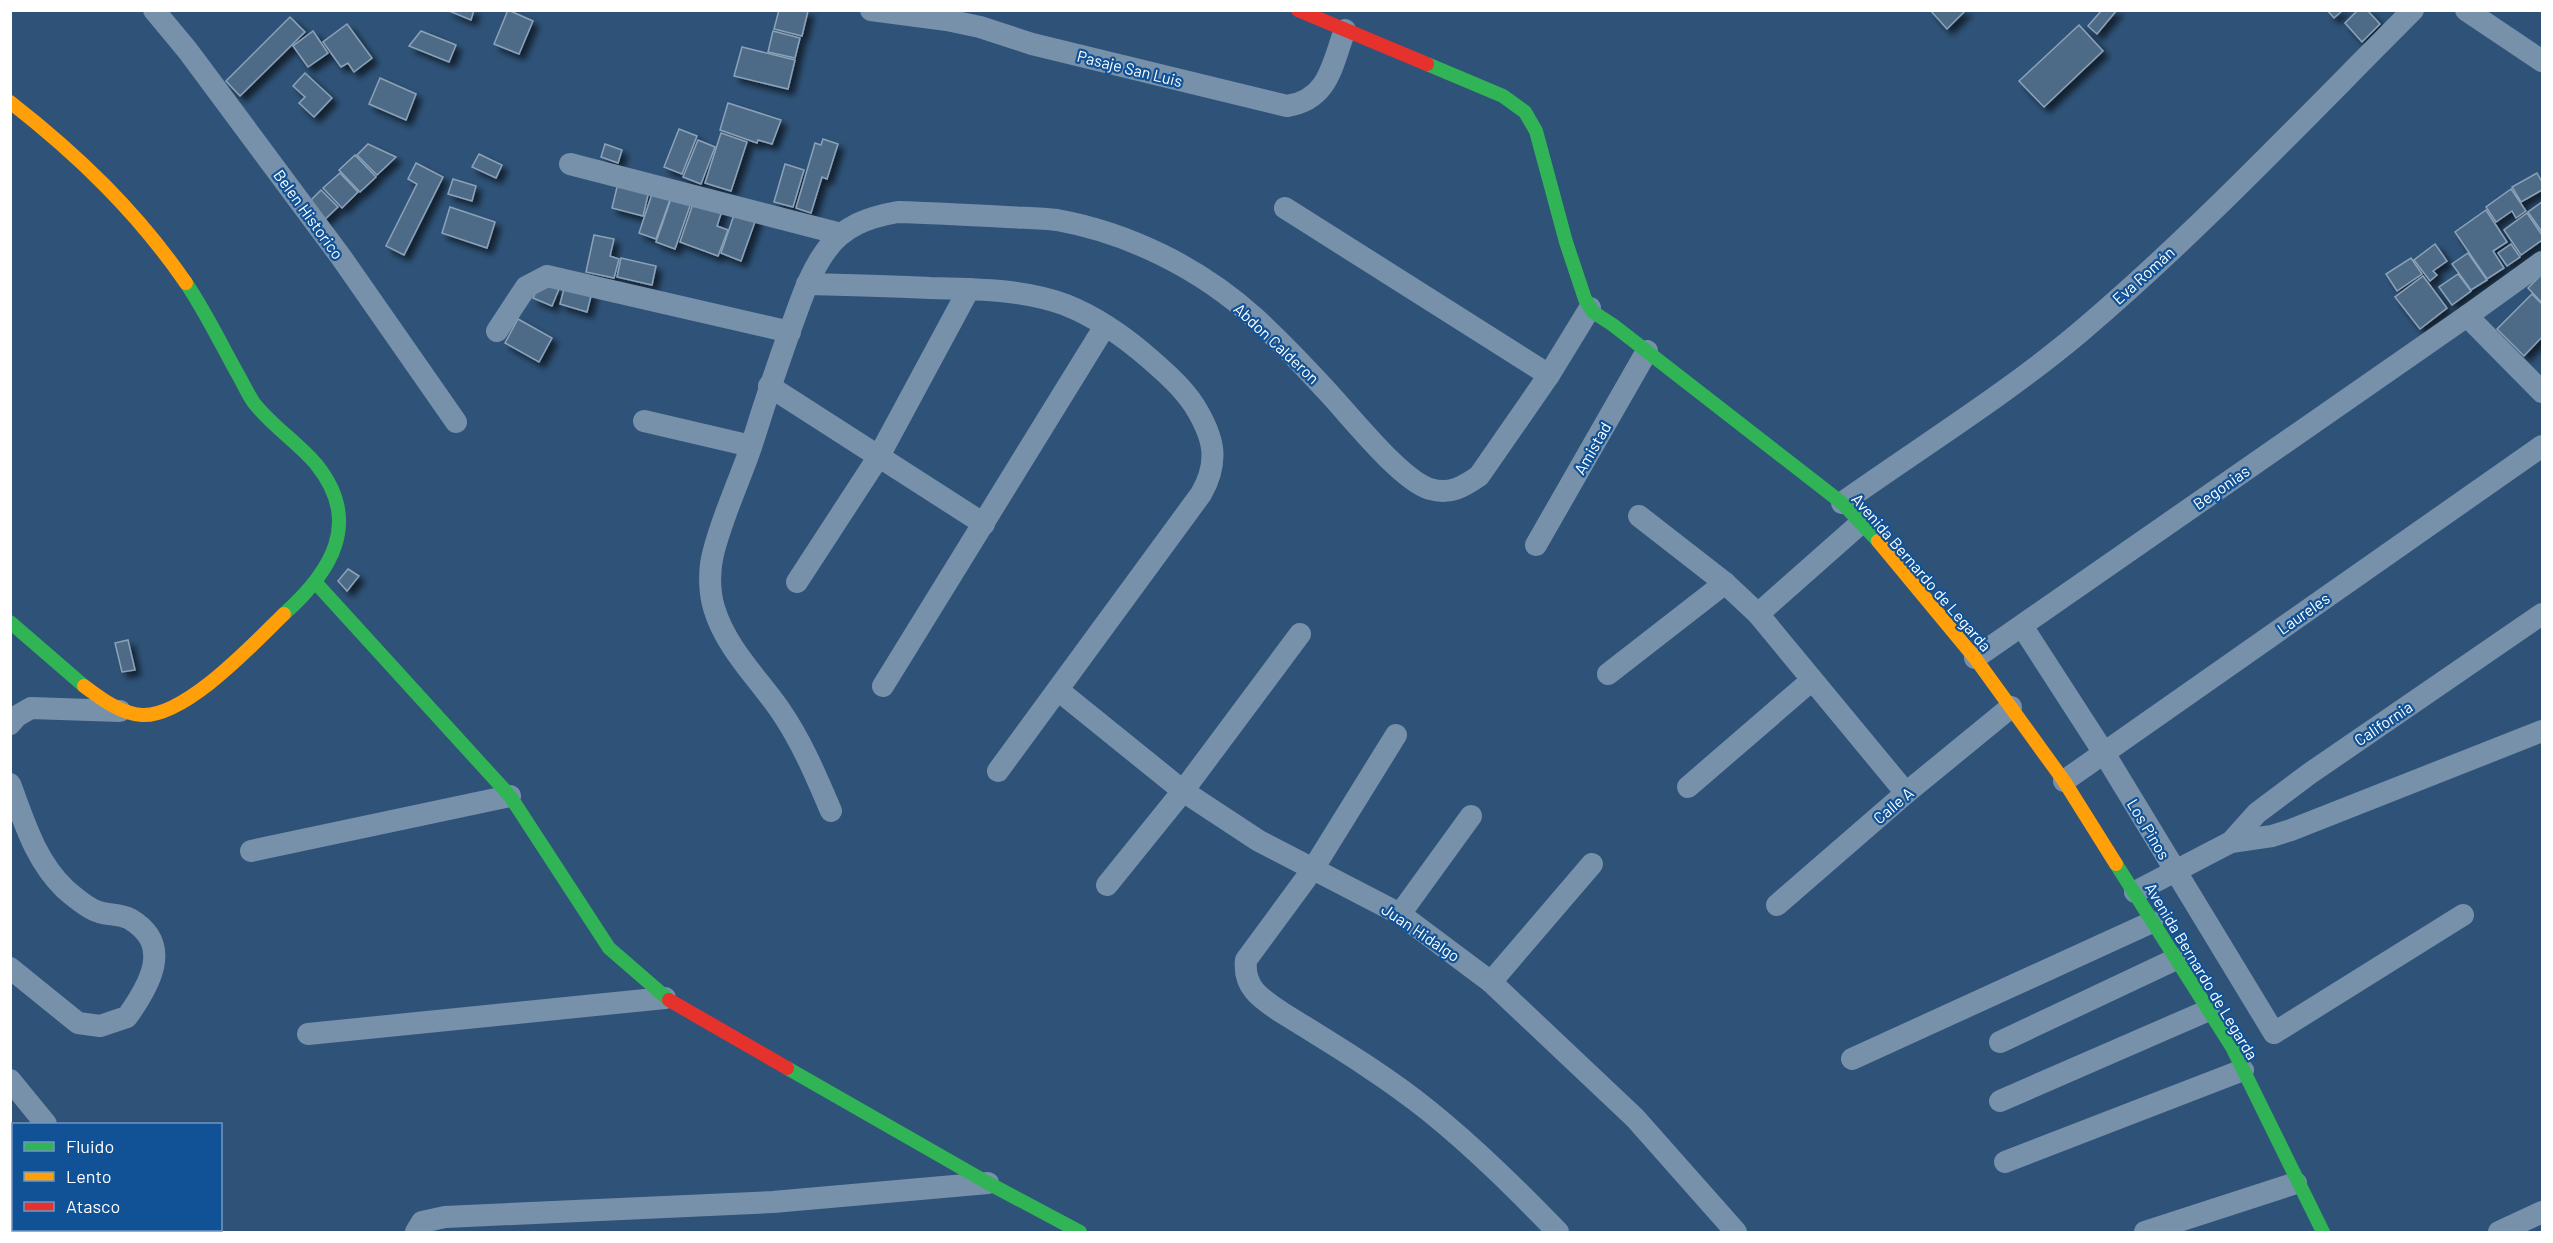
<svg xmlns="http://www.w3.org/2000/svg" width="2553" height="1243" viewBox="0 0 2553 1243" font-family="Barlow,sans-serif">
	<style>
		.building { fill: #4d6a87; stroke: #8ca2b8; stroke-width: 1.5; filter: url(#shadow) }
		.lines { fill: none; stroke-linecap: round; stroke-linejoin: round }
		.street { stroke: #7891ab; stroke-width: 22 }
		.fast { stroke: #30b455; stroke-width: 14 }
		.slow { stroke: #ff9f0a; stroke-width: 14 }
		.jam { stroke: #e5322d; stroke-width: 14 }
		.labels { text-anchor: middle; dominant-baseline: central; stroke-width: 4.5; stroke-linejoin: round; paint-order: stroke }
		.street-label { font-size: 16px; fill: #fff; stroke: #115296 }
	</style>
	<defs>
		<filter id="shadow"><feDropShadow dx="5.5" dy="5.5" stdDeviation="3" flood-color="#0009"/></filter>
	</defs>
	<rect width="100%" height="100%" fill="#2f5378"/>
	<!-- building -->
	<g class="building">
		<path d="M 447,10 L 474,10 L 471,20 Z"/>
		<path d="M 508,10 L 533,21 L 519,54 L 494,44 Z"/>
		<path d="M 779,10 L 808,11 L 802,36 L 774,29 Z"/>
		<path d="M 1930,10 L 1966,10 L 1947,29 Z"/>
		<path d="M 2102,10 L 2117,10 L 2097,34 L 2088,26 Z"/>
		<path d="M 2327,10 L 2343,10 L 2334,18 Z"/>
		<path d="M 2358,10 L 2367,10 L 2380,24 L 2362,42 L 2345,23 Z"/>
		<path d="M 290,17 L 305,32 L 240,96 L 226,81 Z"/>
		<path d="M 347,24 L 372,58 L 354,72 L 348,63 L 341,67 L 323,42 Z"/>
		<path d="M 2079,25 L 2103,51 L 2044,107 L 2019,81 Z"/>
		<path d="M 313,31 L 328,53 L 308,67 L 293,46 Z"/>
		<path d="M 421,31 L 456,45 L 449,62 L 409,46 Z"/>
		<path d="M 773,31 L 800,38 L 795,58 L 768,52 Z"/>
		<path d="M 742,47 L 795,60 L 788,89 L 734,76 Z"/>
		<path d="M 305,73 L 332,98 L 314,117 L 299,103 L 305,97 L 293,86 Z"/>
		<path d="M 380,78 L 416,94 L 406,120 L 369,104 Z"/>
		<path d="M 728,103 L 781,120 L 772,144 L 758,140 L 757,143 L 720,130 Z"/>
		<path d="M 679,129 L 697,136 L 682,174 L 664,167 Z"/>
		<path d="M 721,133 L 747,142 L 731,191 L 705,183 Z"/>
		<path d="M 823,139 L 838,144 L 827,179 L 822,177 L 811,213 L 796,208 L 815,143 L 821,145 Z"/>
		<path d="M 698,140 L 715,147 L 701,184 L 683,177 Z"/>
		<path d="M 368,144 L 396,157 L 377,175 L 357,155 Z"/>
		<path d="M 605,144 L 622,150 L 618,163 L 601,157 Z"/>
		<path d="M 479,154 L 502,165 L 496,178 L 472,167 Z"/>
		<path d="M 355,155 L 376,177 L 360,192 L 339,170 Z"/>
		<path d="M 416,163 L 443,177 L 404,255 L 386,246 L 417,184 L 408,179 Z"/>
		<path d="M 785,164 L 804,170 L 793,207 L 774,202 Z"/>
		<path d="M 340,173 L 358,192 L 342,208 L 323,188 Z"/>
		<path d="M 2537,173 L 2542,182 L 2542,190 L 2521,202 L 2512,187 Z"/>
		<path d="M 453,179 L 476,186 L 472,201 L 448,194 Z"/>
		<path d="M 618,183 L 649,191 L 643,216 L 612,208 Z"/>
		<path d="M 2511,189 L 2526,211 L 2516,218 L 2512,211 L 2496,222 L 2486,207 Z"/>
		<path d="M 321,190 L 338,207 L 322,222 L 306,205 Z"/>
		<path d="M 653,191 L 671,197 L 656,239 L 639,233 Z"/>
		<path d="M 673,193 L 692,200 L 675,249 L 656,242 Z"/>
		<path d="M 695,198 L 723,208 L 717,226 L 728,230 L 718,256 L 680,242 Z"/>
		<path d="M 2542,202 L 2542,232 L 2528,212 Z"/>
		<path d="M 450,207 L 495,222 L 487,248 L 442,233 Z"/>
		<path d="M 736,209 L 757,216 L 741,261 L 721,253 Z"/>
		<path d="M 2486,210 L 2507,242 L 2493,251 L 2504,268 L 2487,279 L 2455,232 Z"/>
		<path d="M 2527,213 L 2542,235 L 2542,240 L 2521,255 L 2504,230 Z"/>
		<path d="M 594,235 L 614,239 L 610,256 L 619,259 L 614,278 L 586,272 Z"/>
		<path d="M 2435,244 L 2447,261 L 2433,271 L 2437,275 L 2430,281 L 2414,260 Z"/>
		<path d="M 2511,244 L 2520,257 L 2507,266 L 2498,253 Z"/>
		<path d="M 2468,253 L 2487,280 L 2471,290 L 2452,264 Z"/>
		<path d="M 621,258 L 656,266 L 652,285 L 617,277 Z"/>
		<path d="M 2411,258 L 2422,274 L 2397,291 L 2386,274 Z"/>
		<path d="M 2458,274 L 2471,291 L 2452,305 L 2439,287 Z"/>
		<path d="M 2541,275 L 2542,277 L 2542,303 L 2528,288 Z"/>
		<path d="M 2423,276 L 2447,308 L 2420,329 L 2395,297 Z"/>
		<path d="M 541,281 L 559,289 L 552,306 L 533,298 Z"/>
		<path d="M 565,285 L 592,292 L 587,312 L 560,304 Z"/>
		<path d="M 2532,294 L 2542,304 L 2542,337 L 2524,356 L 2497,329 Z"/>
		<path d="M 518,319 L 552,338 L 539,362 L 505,343 Z"/>
		<path d="M 348,569 L 359,576 L 347,591 L 338,581 Z"/>
		<path d="M 128,640 L 135,670 L 122,672 L 115,643 Z"/>
	</g>
	<g class="lines">
		<!-- street -->
		<g class="street">
			<path d="M 154,10 L 188,51 L 341,257 L 456,422"/>
			<path d="M 871,10 L 947,20 L 980,27 L 1032,44 L 1287,106 C 1329,100 1332,64 1345,30"/>
			<path d="M 2466,10 L 2542,61"/>
			<path d="M 570,164 L 841,234"/>
			<path d="M 1285,208 L 1549,375"/>
			<path d="M 807,284 C 848,285 889,286 930,288 C 975,289 1023,289 1066,305 C 1096,317 1126,338 1150,359 C 1166,373 1182,387 1194,405 C 1214,437 1220,461 1201,494 L 998,771"/>
			<path d="M 2467,316 L 2542,392"/>
			<path d="M 497,331 L 526,287 L 547,276 L 790,332"/>
			<path d="M 769,386 L 984,524"/>
			<path d="M 644,421 L 751,446"/>
			<path d="M 1842,503 C 1921,447 2005,395 2079,333 C 2197,233 2304,119 2413,10"/>
			<path d="M 1639,516 L 1725,583 L 1758,614 L 1906,793"/>
			<path d="M 1536,545 L 1647,351"/>
			<path d="M 797,582 L 879,456 L 969,289"/>
			<path d="M 1758,614 L 1862,522"/>
			<path d="M 2022,626 L 2104,753 L 2274,1033 L 2463,915"/>
			<path d="M 1975,658 L 2467,316 L 2542,262"/>
			<path d="M 1608,674 L 1725,583"/>
			<path d="M 883,686 L 1105,326"/>
			<path d="M 1058,690 L 1183,791 L 1259,841 L 1400,914 L 1491,982 L 1635,1118 L 1736,1232"/>
			<path d="M 10,724 L 17,716 L 31,708 L 120,711"/>
			<path d="M 1396,735 L 1313,869 L 1246,960 C 1243,987 1260,998 1281,1012 C 1331,1043 1383,1074 1429,1111 C 1475,1148 1517,1190 1558,1232"/>
			<path d="M 2064,781 L 2542,446"/>
			<path d="M 10,784 C 24,821 35,860 65,889 C 73,896 88,909 99,912 C 108,915 121,914 130,919 C 174,945 149,986 127,1017 L 100,1026 L 78,1023 L 10,968"/>
			<path d="M 1688,787 L 1812,680"/>
			<path d="M 831,811 C 816,776 802,742 780,710 C 757,677 726,648 714,608 C 709,591 709,570 713,554 C 722,517 739,482 751,447 C 763,408 776,369 790,330 C 800,304 808,276 825,252 C 842,226 869,217 898,212 C 935,213 971,215 1007,217 C 1024,218 1041,218 1057,220 C 1129,233 1200,268 1255,318 C 1279,340 1303,365 1325,389 C 1348,413 1400,480 1430,489 C 1450,495 1463,487 1479,476 L 1549,375 L 1590,308"/>
			<path d="M 2231,842 L 2257,813 L 2309,774 L 2542,614"/>
			<path d="M 251,851 L 510,796"/>
			<path d="M 1107,885 L 1183,791 L 1300,634"/>
			<path d="M 2135,892 L 2231,842 L 2272,836 L 2291,830 L 2542,731"/>
			<path d="M 1777,905 L 1906,793 L 2011,707"/>
			<path d="M 1400,914 L 1471,816"/>
			<path d="M 1491,982 L 1592,864"/>
			<path d="M 308,1034 L 665,998"/>
			<path d="M 2000,1042 L 2176,959"/>
			<path d="M 1852,1059 L 2152,922"/>
			<path d="M 10,1080 L 46,1124"/>
			<path d="M 2000,1101 L 2209,1010"/>
			<path d="M 2005,1162 L 2243,1070"/>
			<path d="M 27,1230 L 27,1232"/>
			<path d="M 163,1230 L 167,1232"/>
			<path d="M 416,1232 L 422,1222 L 445,1217 L 773,1202 L 988,1183"/>
			<path d="M 2145,1232 L 2296,1183"/>
			<path d="M 2499,1232 L 2542,1212"/>
		</g>
		<!-- fast -->
		<g class="fast">
			<path d="M 1427,64 L 1503,96 L 1525,112 L 1536,131 L 1566,242 L 1585,299 L 1593,312 L 1613,325 L 1842,503 L 1878,541"/>
			<path d="M 186,283 C 205,311 220,342 236,371 C 242,381 247,393 254,403 C 272,426 297,442 316,464 C 363,522 331,572 284,614"/>
			<path d="M 316,583 L 510,796 L 609,948 L 669,1000"/>
			<path d="M 10,622 L 84,686"/>
			<path d="M 2116,864 L 2232,1047 L 2323,1232"/>
			<path d="M 787,1068 L 988,1183 L 1080,1232"/>
		</g>
		<!-- slow -->
		<g class="slow">
			<path d="M 10,102 C 78,155 137,212 186,283"/>
			<path d="M 1878,541 L 1975,658 L 2064,781 L 2116,864"/>
			<path d="M 84,686 C 100,698 121,714 142,715 C 186,717 254,643 284,614"/>
		</g>
		<!-- jam -->
		<g class="jam">
			<path d="M 1298,10 L 1427,64"/>
			<path d="M 669,1000 L 787,1068"/>
		</g>
	</g>
	<g class="labels">
		<!-- street labels -->
		<g class="street-label">
			<text transform="translate(1130 68) rotate(14)">Pasaje San Luis</text>
			<text transform="translate(309 214) rotate(54)">Belen Historico</text>
			<text transform="translate(2143 275) rotate(-42)">Eva Román</text>
			<text transform="translate(1277 343) rotate(43)">Abdon Calderon</text>
			<text transform="translate(1592 448) rotate(-60)">Amistad</text>
			<text transform="translate(2221 487) rotate(-35)">Begonias</text>
			<text transform="translate(1922 572) rotate(49)">Avenida Bernardo de Legarda</text>
			<text transform="translate(2303 613) rotate(-35)">Laureles</text>
			<text transform="translate(2383 723) rotate(-34)">California</text>
			<text transform="translate(1893 805) rotate(-40)">Calle A</text>
			<text transform="translate(2149 829) rotate(59)">Los Pinos</text>
			<text transform="translate(1421 932) rotate(34)">Juan Hidalgo</text>
			<text transform="translate(2202 971) rotate(59)">Avenida Bernardo de Legarda</text>
		</g>
	</g>
	<!-- border -->
	<rect width="2553" height="1243" fill="none" stroke="#ffffff" stroke-width="24"/>
	<!-- legend -->
	<rect x="12" y="1123" width="210" height="108" fill="#115296" stroke="#7097c0" stroke-width="1.5"/>
	<rect x="24" y="1142" width="30" height="9" fill="#30b455" stroke="#7097c0" stroke-width="1.5"/>
	<text x="66" y="1153" font-size="18" fill="#ffffff">Fluido</text>
	<rect x="24" y="1172" width="30" height="9" fill="#ff9f0a" stroke="#7097c0" stroke-width="1.5"/>
	<text x="66" y="1183" font-size="18" fill="#ffffff">Lento</text>
	<rect x="24" y="1202" width="30" height="9" fill="#e5322d" stroke="#7097c0" stroke-width="1.5"/>
	<text x="66" y="1213" font-size="18" fill="#ffffff">Atasco</text>
</svg>
